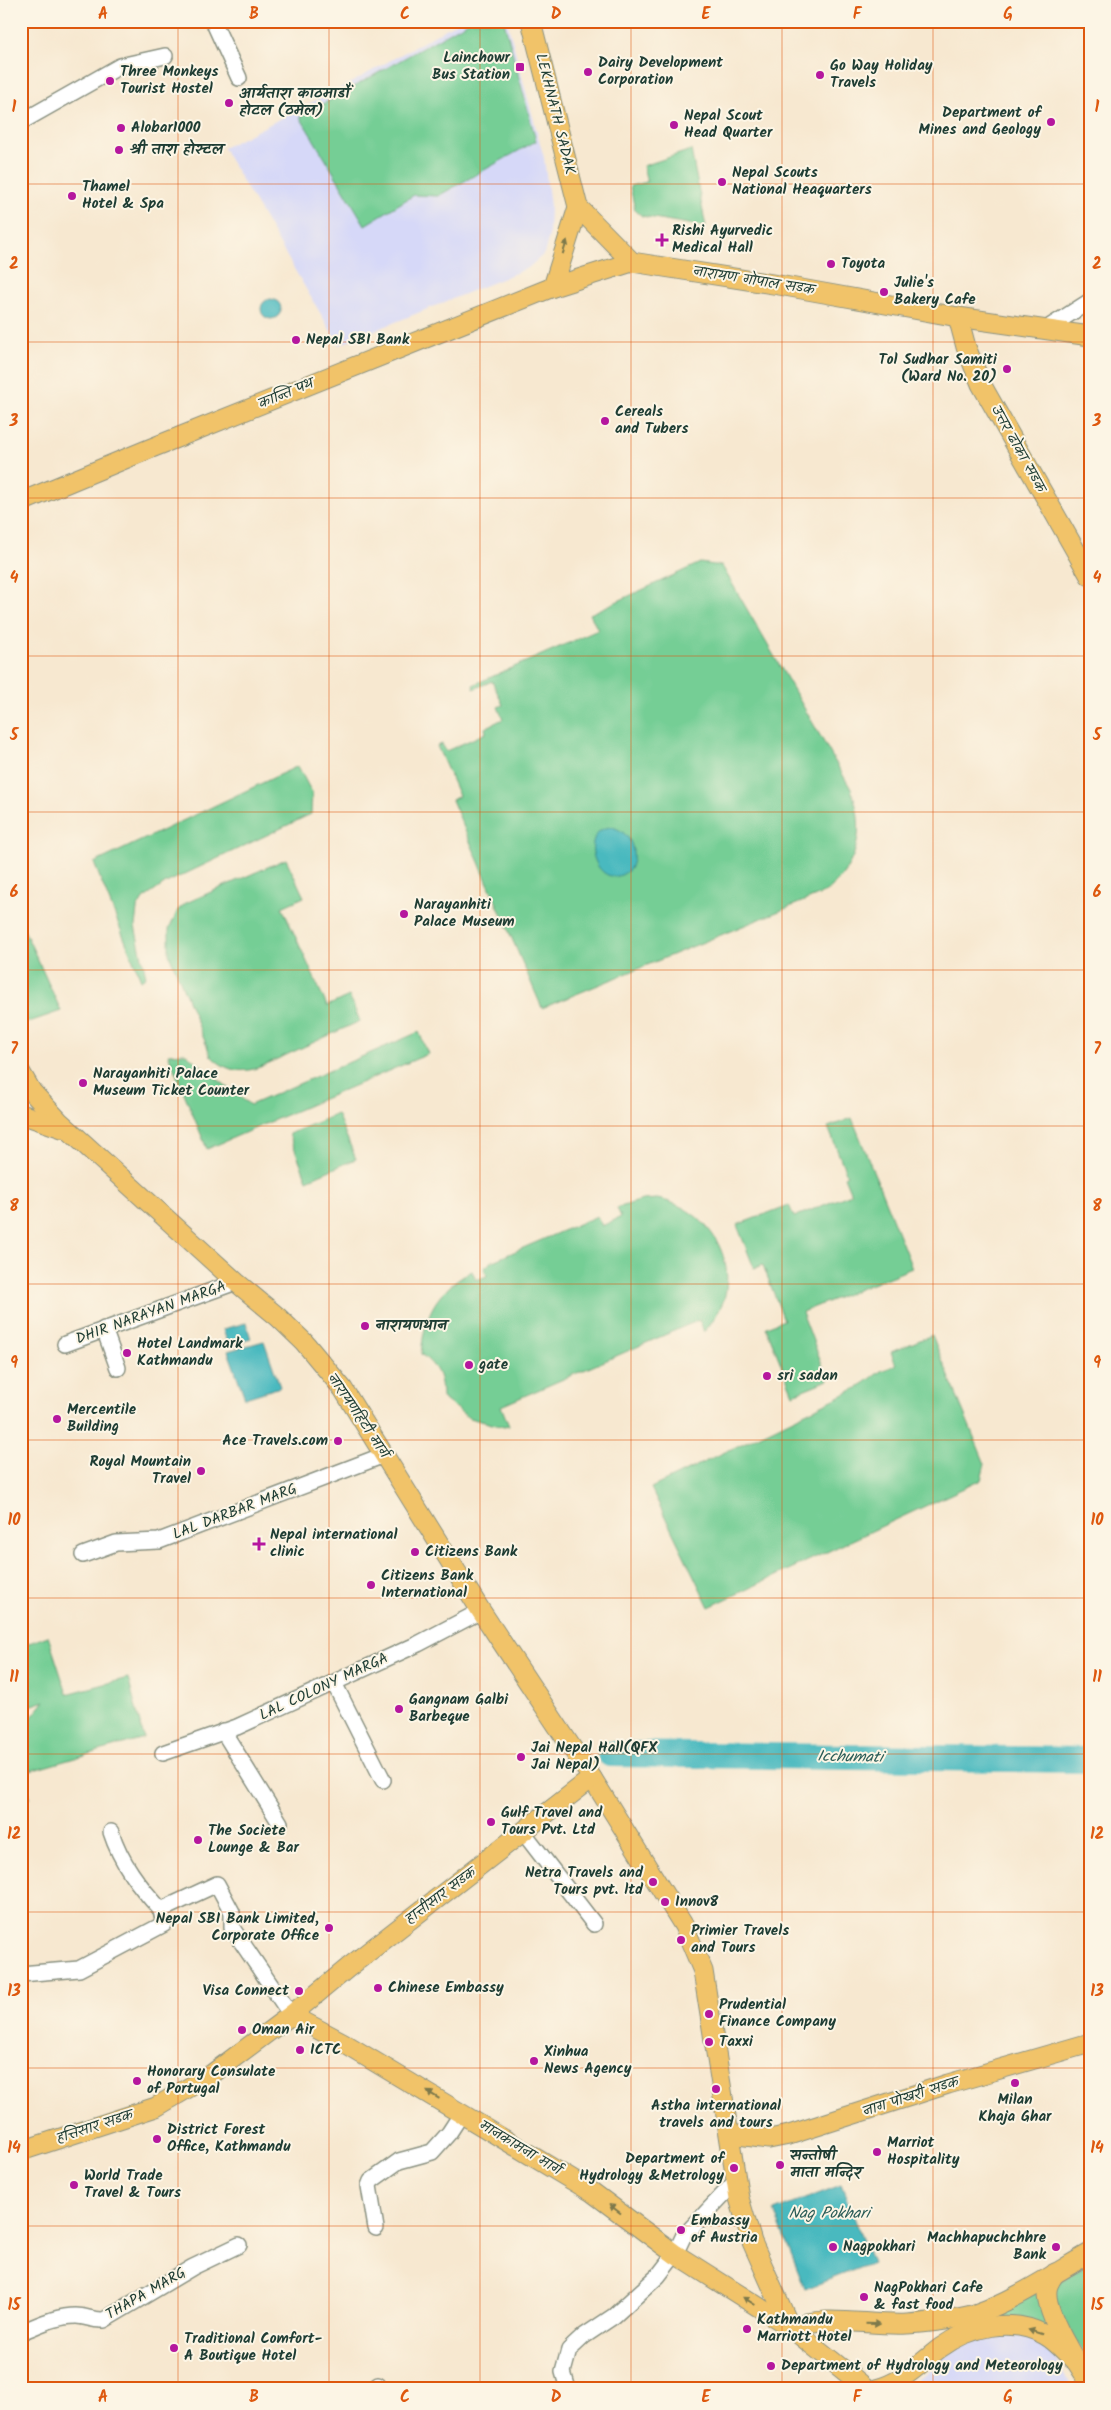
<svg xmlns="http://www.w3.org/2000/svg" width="1111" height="2410" viewBox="0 0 1111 2410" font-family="Kalam,'Playpen Sans Deva',sans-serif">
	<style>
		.built { fill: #d6d8f8 }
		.green { fill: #75ce95; stroke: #4a8664 }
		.water { fill: #49b9bf; stroke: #347b7a }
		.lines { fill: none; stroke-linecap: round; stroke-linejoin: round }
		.river { stroke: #49b9bf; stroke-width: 26 }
		.minor-casing { stroke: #8b9282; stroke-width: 18 }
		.major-casing { stroke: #8b9282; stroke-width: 21 }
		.minor { stroke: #fff; stroke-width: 15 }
		.major { stroke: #f1c369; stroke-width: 19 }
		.oneway { fill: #7d794c }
		.grid { fill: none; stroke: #de580e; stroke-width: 1; stroke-opacity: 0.55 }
		.poi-dot { fill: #b5179e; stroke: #fcf5e5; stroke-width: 2 }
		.labels { text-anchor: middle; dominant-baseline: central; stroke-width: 4; stroke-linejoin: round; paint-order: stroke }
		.poi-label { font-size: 15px; font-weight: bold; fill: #1f3d34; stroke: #fcf5e5; text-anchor: start }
		.street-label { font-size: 15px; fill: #1f3d34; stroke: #fcf5e5 }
		.water-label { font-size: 16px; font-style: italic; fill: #2a5c57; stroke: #fcf5e5 }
		.neatline { fill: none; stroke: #de580e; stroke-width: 2 }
		.grid-label { font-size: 16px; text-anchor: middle; font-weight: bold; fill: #de580e }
	</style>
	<rect width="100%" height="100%" fill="#fcf5e5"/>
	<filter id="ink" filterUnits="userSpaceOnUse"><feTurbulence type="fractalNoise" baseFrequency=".02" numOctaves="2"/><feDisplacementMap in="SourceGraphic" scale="10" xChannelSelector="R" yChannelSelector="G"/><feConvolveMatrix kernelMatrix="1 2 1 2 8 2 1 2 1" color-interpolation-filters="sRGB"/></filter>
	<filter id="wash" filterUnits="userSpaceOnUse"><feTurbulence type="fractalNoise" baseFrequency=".0096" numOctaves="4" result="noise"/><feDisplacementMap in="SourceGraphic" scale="20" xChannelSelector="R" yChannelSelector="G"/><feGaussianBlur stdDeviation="1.12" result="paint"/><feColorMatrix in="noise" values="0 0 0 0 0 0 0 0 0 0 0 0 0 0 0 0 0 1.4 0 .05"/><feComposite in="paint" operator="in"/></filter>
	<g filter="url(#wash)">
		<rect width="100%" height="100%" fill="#f7e8d0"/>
		<!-- built -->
		<g class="built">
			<path d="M 460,21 L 507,21 L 544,158 L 550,206 L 549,236 L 544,254 L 528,268 L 339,345 L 223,148 L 356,80 Z"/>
			<path d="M 988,2332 L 1021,2334 L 1038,2343 L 1057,2360 L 1071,2389 L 922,2389 L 917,2379 L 959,2345 Z"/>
		</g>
		<!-- green -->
		<g class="green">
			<path d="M 470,21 L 504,21 L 536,141 L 438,196 L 414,195 L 365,225 L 300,117 Z"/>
			<path d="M 691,150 L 706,227 L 642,216 L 635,210 L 630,186 L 647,182 L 643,166 Z"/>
			<path d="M 700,563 L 722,566 L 851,789 C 866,829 859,864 826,892 L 542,1008 L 452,800 L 459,796 L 437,746 L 442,744 L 446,751 L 486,733 L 485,728 L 503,719 L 498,707 L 503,705 L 492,681 L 474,689 L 473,685 L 598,630 L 590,614 Z"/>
			<path d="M 298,766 L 312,793 L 311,814 L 166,883 L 143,899 L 137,909 L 135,926 L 146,976 L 141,980 L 94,863 Z"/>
			<path d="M 286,859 L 304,897 L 282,907 L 327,1006 L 349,996 L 360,1021 L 260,1067 C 241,1074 226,1071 211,1056 L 169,954 L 169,929 L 178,910 L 186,903 Z"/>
			<path d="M 21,923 L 61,1011 L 23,1024 L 21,1019 Z"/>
			<path d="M 419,1032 L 428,1054 L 207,1149 L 168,1054 L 185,1053 L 250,1105 Z"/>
			<path d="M 337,1114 L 356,1159 L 307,1180 L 289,1134 Z"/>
			<path d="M 852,1118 L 912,1268 L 802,1312 L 828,1380 L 793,1394 L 766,1327 L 784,1320 L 763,1265 L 754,1268 L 737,1225 L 789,1205 L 794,1217 L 851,1194 L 844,1177 L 847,1175 L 828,1127 Z"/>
			<path d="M 657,1199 C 702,1206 737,1252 724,1299 C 720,1311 712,1322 704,1332 L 699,1320 L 501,1406 L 509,1426 L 504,1427 L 469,1418 L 442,1398 C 442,1376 438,1368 421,1354 C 425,1313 435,1292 472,1271 L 476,1280 L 487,1276 L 484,1268 L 493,1261 L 597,1216 L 602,1226 L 621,1217 L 617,1208 L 642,1200 Z"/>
			<path d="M 932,1335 L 985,1464 L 981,1480 L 709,1607 L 651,1488 L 859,1387 L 881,1371 L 896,1365 L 891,1352 Z"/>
			<path d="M 48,1636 L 67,1694 L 128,1678 L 144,1738 L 23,1773 L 30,1797 L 21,1800 L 21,1730 L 45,1701 L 21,1709 L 21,1646 Z"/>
			<path d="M 1090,2262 L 1090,2362 L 1062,2323 L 1053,2286 Z"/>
			<path d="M 1038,2292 L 1061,2341 L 977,2322 Z"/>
		</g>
		<!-- water -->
		<g class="water">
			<circle cx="271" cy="309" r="10"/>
			<path d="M 612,827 C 631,832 638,852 630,869 C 598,899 574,828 612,827 Z"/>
			<path d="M 246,1323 L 251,1339 L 228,1345 L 223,1329 Z"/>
			<path d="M 264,1341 L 280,1387 L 245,1398 L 228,1351 Z"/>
			<path d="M 841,2185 L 872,2263 L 805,2289 L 774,2211 Z"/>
		</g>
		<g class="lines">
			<!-- river -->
			<path class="river" d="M 610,1754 L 1090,1760"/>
		</g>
	</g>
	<g filter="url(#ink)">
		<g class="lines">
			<defs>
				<g id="minor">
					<path d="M 213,21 L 239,78"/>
					<path d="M 21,122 L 120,66 L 165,56"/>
					<path d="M 1046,329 L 1090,301"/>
					<path d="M 104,1329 L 118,1368"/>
					<path d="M 65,1344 L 236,1282"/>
					<path d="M 83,1555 L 116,1543 L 159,1541 L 384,1455"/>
					<path d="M 334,1683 L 383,1780"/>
					<path d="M 223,1731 L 280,1823"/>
					<path d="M 163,1753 L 237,1727 L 418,1644 L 481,1611"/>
					<path d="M 111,1832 C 121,1863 139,1886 161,1910"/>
					<path d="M 524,1833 L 594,1924"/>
					<path d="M 21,1974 L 79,1969 L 164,1924 L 161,1910 L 217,1884 L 232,1912 L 232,1928 L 291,2015"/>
					<path d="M 376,2228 L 369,2186 L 371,2181 L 399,2161 L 432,2152 L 449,2133 L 462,2113"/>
					<path d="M 21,2332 C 39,2325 56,2316 76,2316 C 86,2316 93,2321 104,2320 L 193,2267 L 239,2245"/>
					<path d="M 378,2385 L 378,2389"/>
					<path d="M 568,2389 L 563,2372 L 569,2350 L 584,2336 L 614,2316 L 658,2276 L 675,2254 L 683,2237 L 737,2180"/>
				</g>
				<g id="major">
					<path d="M 531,21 L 578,207 L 632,262"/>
					<path d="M 553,287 L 578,207"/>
					<path d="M 958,317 L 966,347 L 981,384 L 1090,576"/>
					<path d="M 21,502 L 149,449 L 553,287 L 632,262 L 779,285 L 958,317 L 1090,336"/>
					<path d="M 21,1073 L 32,1092 L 59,1121 L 236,1282 L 278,1317 L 304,1342 L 343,1389 L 481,1611 L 592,1778 L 684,1926 L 703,1971 L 739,2198 L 752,2242 L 790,2327"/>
					<path d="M 21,1114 L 62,1128"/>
					<path d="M 291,2015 L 342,2042 L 592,2192 L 675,2254 L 790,2327 L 867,2389"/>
					<path d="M 730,2134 L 769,2139 L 789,2135 L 948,2084 L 1090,2043"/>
					<path d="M 21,2151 L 156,2107 L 212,2074 L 291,2015 L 349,1967 L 592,1778"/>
					<path d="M 1055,2273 C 1052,2278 1047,2284 1047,2291 C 1045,2313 1076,2363 1090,2382"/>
					<path d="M 790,2327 C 829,2314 867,2326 907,2324 C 924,2323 960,2319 975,2314 C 1016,2300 1053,2274 1090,2253"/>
					<path d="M 876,2389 C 902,2383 919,2364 940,2348 C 969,2327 1011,2316 1045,2335 C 1056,2341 1065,2352 1074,2360"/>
				</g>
			</defs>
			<!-- minor casing -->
			<use href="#minor" class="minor-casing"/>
			<!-- major casing -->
			<use href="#major" class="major-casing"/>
			<!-- minor -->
			<use href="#minor" class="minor"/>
			<!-- major -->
			<use href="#major" class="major"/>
		</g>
		<!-- one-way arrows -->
		<defs><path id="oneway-solid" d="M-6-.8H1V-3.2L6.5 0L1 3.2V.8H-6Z" transform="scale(1.25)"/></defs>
		<g class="oneway">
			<use href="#oneway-solid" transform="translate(565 247) rotate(-72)"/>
			<use href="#oneway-solid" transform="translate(433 2095) rotate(-149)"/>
			<use href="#oneway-solid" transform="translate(615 2209) rotate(-143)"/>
			<use href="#oneway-solid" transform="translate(749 2301) rotate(-148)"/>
			<use href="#oneway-solid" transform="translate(873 2324) rotate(2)"/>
			<use href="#oneway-solid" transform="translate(1035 2332) rotate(-162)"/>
		</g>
	</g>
	<!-- grid -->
	<path class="grid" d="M 178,21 L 178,2389M 329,21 L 329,2389M 480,21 L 480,2389M 631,21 L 631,2389M 782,21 L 782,2389M 933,21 L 933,2389M 21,184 L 1090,184M 21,342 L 1090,342M 21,498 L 1090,498M 21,656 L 1090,656M 21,812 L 1090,812M 21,970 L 1090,970M 21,1126 L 1090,1126M 21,1284 L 1090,1284M 21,1440 L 1090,1440M 21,1598 L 1090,1598M 21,1754 L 1090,1754M 21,1912 L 1090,1912M 21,2068 L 1090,2068M 21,2226 L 1090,2226"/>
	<!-- markers -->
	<g class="poi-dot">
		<rect x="515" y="62" width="10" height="10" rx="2.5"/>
		<circle cx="588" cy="72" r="5"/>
		<circle cx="820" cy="75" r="5"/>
		<circle cx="110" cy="81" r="5"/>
		<circle cx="229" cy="103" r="5"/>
		<circle cx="1051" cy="122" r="5"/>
		<circle cx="674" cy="125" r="5"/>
		<circle cx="121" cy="128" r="5"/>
		<circle cx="119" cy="150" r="5"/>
		<circle cx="722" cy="182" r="5"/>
		<circle cx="72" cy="196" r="5"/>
		<path d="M659.5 232.5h5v5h5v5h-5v5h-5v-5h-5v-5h5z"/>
		<circle cx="831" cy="264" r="5"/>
		<circle cx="884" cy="292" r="5"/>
		<circle cx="296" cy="340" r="5"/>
		<circle cx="1007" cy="369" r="5"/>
		<circle cx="605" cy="421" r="5"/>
		<circle cx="404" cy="914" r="5"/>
		<circle cx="83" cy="1083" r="5"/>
		<circle cx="365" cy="1326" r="5"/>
		<circle cx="127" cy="1353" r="5"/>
		<circle cx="469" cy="1365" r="5"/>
		<circle cx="767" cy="1376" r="5"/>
		<circle cx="57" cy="1419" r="5"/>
		<circle cx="338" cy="1441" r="5"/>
		<circle cx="201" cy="1471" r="5"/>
		<path d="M256.5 1536.5h5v5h5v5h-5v5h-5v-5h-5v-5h5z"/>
		<circle cx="415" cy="1552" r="5"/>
		<circle cx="371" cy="1585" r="5"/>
		<circle cx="399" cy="1709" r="5"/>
		<circle cx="521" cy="1757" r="5"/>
		<circle cx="491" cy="1822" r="5"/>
		<circle cx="198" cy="1840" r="5"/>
		<circle cx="653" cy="1882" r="5"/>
		<circle cx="665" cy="1902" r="5"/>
		<circle cx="329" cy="1928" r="5"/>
		<circle cx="681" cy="1940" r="5"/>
		<circle cx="378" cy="1988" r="5"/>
		<circle cx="299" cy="1991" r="5"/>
		<circle cx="709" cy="2014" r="5"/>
		<circle cx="242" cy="2030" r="5"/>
		<circle cx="709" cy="2042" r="5"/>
		<circle cx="300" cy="2050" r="5"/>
		<circle cx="534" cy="2061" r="5"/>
		<circle cx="137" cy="2081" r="5"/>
		<circle cx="1015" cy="2083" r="5"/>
		<circle cx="716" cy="2089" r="5"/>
		<circle cx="157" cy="2139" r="5"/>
		<circle cx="877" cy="2152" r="5"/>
		<circle cx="780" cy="2165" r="5"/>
		<circle cx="734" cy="2168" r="5"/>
		<circle cx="74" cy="2185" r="5"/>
		<circle cx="681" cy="2230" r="5"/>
		<circle cx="833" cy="2247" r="5"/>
		<circle cx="1056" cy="2247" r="5"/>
		<circle cx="864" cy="2297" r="5"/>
		<circle cx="747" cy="2329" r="5"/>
		<circle cx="174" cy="2348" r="5"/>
		<circle cx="771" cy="2366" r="5"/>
	</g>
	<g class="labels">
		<!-- poi labels -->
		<g class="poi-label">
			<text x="510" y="58" text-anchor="end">Lainchowr<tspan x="510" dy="17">Bus Station</tspan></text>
			<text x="598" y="63">Dairy Development<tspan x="598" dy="17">Corporation</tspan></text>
			<text x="830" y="66">Go Way Holiday<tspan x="830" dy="17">Travels</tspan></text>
			<text x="120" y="72">Three Monkeys<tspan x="120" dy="17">Tourist Hostel</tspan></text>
			<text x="239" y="94">आर्यतारा काठमाडौं<tspan x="239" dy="17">होटल (ठमेल)</tspan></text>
			<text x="1041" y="113" text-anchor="end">Department of<tspan x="1041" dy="17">Mines and Geology</tspan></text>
			<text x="684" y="116">Nepal Scout<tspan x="684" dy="17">Head Quarter</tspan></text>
			<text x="131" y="128">Alobar1000</text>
			<text x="129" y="150">श्री तारा होस्टल</text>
			<text x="732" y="173">Nepal Scouts<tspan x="732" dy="17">National Heaquarters</tspan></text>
			<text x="82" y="187">Thamel<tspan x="82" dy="17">Hotel &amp; Spa</tspan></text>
			<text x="672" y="231">Rishi Ayurvedic<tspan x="672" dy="17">Medical Hall</tspan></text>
			<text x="841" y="264">Toyota</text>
			<text x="894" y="283">Julie's<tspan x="894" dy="17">Bakery Cafe</tspan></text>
			<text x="306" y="340">Nepal SBI Bank</text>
			<text x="997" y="360" text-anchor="end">Tol Sudhar Samiti<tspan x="997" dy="17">(Ward No. 20)</tspan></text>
			<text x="615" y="412">Cereals<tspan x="615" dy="17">and Tubers</tspan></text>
			<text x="414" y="905">Narayanhiti<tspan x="414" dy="17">Palace Museum</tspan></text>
			<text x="93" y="1074">Narayanhiti Palace<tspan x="93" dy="17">Museum Ticket Counter</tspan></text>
			<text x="375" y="1326">नारायणथान</text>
			<text x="137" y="1344">Hotel Landmark<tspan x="137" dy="17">Kathmandu</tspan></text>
			<text x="479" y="1365">gate</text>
			<text x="777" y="1376">sri sadan</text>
			<text x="67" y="1410">Mercentile<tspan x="67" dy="17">Building</tspan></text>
			<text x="328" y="1441" text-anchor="end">Ace Travels.com</text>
			<text x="191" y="1462" text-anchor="end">Royal Mountain<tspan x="191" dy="17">Travel</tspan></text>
			<text x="270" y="1535">Nepal international<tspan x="270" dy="17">clinic</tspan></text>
			<text x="425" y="1552">Citizens Bank</text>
			<text x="381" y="1576">Citizens Bank<tspan x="381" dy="17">International</tspan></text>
			<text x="409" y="1700">Gangnam Galbi<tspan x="409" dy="17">Barbeque</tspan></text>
			<text x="531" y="1748">Jai Nepal Hall(QFX<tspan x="531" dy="17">Jai Nepal)</tspan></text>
			<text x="501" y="1813">Gulf Travel and<tspan x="501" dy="17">Tours Pvt. Ltd</tspan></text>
			<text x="208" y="1831">The Societe<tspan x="208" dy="17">Lounge &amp; Bar</tspan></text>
			<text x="643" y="1873" text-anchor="end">Netra Travels and<tspan x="643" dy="17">Tours pvt. ltd</tspan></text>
			<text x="675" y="1902">Innov8</text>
			<text x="319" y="1919" text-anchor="end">Nepal SBI Bank Limited,<tspan x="319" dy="17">Corporate Office</tspan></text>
			<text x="691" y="1931">Primier Travels<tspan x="691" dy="17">and Tours</tspan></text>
			<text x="388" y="1988">Chinese Embassy</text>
			<text x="289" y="1991" text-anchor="end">Visa Connect</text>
			<text x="719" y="2005">Prudential<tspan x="719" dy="17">Finance Company</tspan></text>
			<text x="252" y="2030">Oman Air</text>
			<text x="719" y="2042">Taxxi</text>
			<text x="310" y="2050">ICTC</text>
			<text x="544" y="2052">Xinhua<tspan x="544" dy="17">News Agency</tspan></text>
			<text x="147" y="2072">Honorary Consulate<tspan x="147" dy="17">of Portugal</tspan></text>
			<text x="1015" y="2100" text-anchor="middle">Milan<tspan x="1015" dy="17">Khaja Ghar</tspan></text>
			<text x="716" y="2106" text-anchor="middle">Astha international<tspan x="716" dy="17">travels and tours</tspan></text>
			<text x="167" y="2130">District Forest<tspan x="167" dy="17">Office, Kathmandu</tspan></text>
			<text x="887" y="2143">Marriot<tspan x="887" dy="17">Hospitality</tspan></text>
			<text x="790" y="2156">सन्तोषी<tspan x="790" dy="17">माता मन्दिर</tspan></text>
			<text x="724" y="2159" text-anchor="end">Department of<tspan x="724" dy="17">Hydrology &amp;Metrology</tspan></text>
			<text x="84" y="2176">World Trade<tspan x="84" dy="17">Travel &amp; Tours</tspan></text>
			<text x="691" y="2221">Embassy<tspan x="691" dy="17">of Austria</tspan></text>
			<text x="1046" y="2238" text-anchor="end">Machhapuchchhre<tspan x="1046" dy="17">Bank</tspan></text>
			<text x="843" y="2247">Nagpokhari</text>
			<text x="874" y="2288">NagPokhari Cafe<tspan x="874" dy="17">&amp; fast food</tspan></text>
			<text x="757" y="2320">Kathmandu<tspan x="757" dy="17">Marriott Hotel</tspan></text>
			<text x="184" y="2339">Traditional Comfort-<tspan x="184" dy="17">A Boutique Hotel</tspan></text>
			<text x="781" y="2366">Department of Hydrology and Meteorology</text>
		</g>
		<!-- street labels -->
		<g class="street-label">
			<text transform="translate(555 114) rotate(76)">LEKHNATH SADAK</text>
			<text transform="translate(754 281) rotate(9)">नारायण गोपाल सडक</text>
			<text transform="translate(286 394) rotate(-22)">कान्ति पथ</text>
			<text transform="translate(1018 449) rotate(61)">उत्तर ढोका सडक</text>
			<text transform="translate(151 1313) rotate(-20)">DHIR NARAYAN MARGA</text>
			<text transform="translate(358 1416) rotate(56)">नारायणहिटी मार्ग</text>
			<text transform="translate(235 1512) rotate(-21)">LAL DARBAR MARG</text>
			<text transform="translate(324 1687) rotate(-25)">LAL COLONY MARGA</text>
			<text transform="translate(441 1896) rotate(-37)">हात्तीसार सडक</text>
			<text transform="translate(911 2097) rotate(-18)">नाग पोखरी सडक</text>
			<text transform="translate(95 2127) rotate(-18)">हत्तिसार सडक</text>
			<text transform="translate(520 2148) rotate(31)">मानकामना मार्ग</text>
			<text transform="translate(146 2294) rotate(-30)">THAPA MARG</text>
		</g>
		<!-- water labels -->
		<g class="water-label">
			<text transform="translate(850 1757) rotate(1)">Icchumati</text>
			<text x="829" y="2213">Nag Pokhari</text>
		</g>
	</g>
	<!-- margin -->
	<rect width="1111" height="2410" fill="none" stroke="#fcf5e5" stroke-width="55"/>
	<rect x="28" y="28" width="1056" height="2354" class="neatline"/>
	<g class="grid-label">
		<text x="103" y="19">A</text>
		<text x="254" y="19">B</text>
		<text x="405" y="19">C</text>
		<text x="556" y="19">D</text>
		<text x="706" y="19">E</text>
		<text x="857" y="19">F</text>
		<text x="1008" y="19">G</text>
		<text x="14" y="112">1</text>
		<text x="1097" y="112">1</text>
		<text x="14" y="269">2</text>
		<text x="1097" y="269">2</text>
		<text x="14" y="426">3</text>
		<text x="1097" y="426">3</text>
		<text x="14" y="583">4</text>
		<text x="1097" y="583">4</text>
		<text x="14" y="740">5</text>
		<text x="1097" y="740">5</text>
		<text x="14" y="897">6</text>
		<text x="1097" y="897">6</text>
		<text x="14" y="1054">7</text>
		<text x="1097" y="1054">7</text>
		<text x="14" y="1211">8</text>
		<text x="1097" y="1211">8</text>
		<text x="14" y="1368">9</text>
		<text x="1097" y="1368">9</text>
		<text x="14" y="1525">10</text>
		<text x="1097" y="1525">10</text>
		<text x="14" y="1682">11</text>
		<text x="1097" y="1682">11</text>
		<text x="14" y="1839">12</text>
		<text x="1097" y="1839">12</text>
		<text x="14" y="1996">13</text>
		<text x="1097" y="1996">13</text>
		<text x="14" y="2153">14</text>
		<text x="1097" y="2153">14</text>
		<text x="14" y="2310">15</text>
		<text x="1097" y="2310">15</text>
		<text x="103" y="2402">A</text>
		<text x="254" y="2402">B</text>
		<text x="405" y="2402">C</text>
		<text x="556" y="2402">D</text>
		<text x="706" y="2402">E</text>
		<text x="857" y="2402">F</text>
		<text x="1008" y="2402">G</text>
	</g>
</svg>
